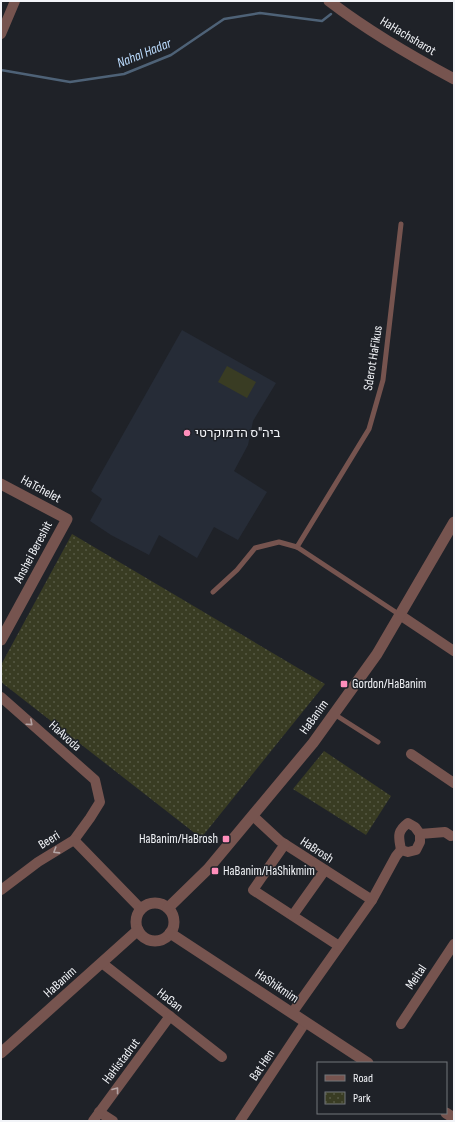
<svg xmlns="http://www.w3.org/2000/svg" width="455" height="1122" viewBox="0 0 455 1122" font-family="'Sofia Sans Condensed',Heebo,sans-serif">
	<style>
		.built { fill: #262c37 }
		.grass { fill: #393c23 }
		.park { fill: url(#park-dots) }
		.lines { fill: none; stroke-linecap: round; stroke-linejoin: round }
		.stream { stroke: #4e6277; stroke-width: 2.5 }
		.service { stroke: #76544f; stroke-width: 5 }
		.minor { stroke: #76544f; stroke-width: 10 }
		.tertiary { stroke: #76544f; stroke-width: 11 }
		.oneway { stroke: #b4a4a4 }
		.poi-dot { fill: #ff8ebb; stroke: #1f2228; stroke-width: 1.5 }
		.labels { text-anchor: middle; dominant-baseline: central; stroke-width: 3; stroke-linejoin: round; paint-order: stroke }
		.street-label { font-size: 13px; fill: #f2f4f8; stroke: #1f2228 }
		.poi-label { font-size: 13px; fill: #f2f4f8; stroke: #1f2228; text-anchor: start }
		.water-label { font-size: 14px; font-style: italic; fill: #bcdcfe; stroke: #1f2228 }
	</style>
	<defs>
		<pattern id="park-dots" width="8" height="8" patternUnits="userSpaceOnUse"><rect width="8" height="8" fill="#393c23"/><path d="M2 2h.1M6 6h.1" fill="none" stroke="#565944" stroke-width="1.8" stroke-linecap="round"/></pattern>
	</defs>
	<rect width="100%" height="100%" fill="#1f2228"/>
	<!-- built -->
	<path class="built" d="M 182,330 L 276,383 L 253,421 L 248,445 L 234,471 L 267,492 L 238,540 L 214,527 L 197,558 L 159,535 L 149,555 L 111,535 L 90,521 L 102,499 L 91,491 Z"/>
	<!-- grass -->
	<path class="grass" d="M 227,366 L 256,382 L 247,398 L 218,382 Z"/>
	<!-- park -->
	<g class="park">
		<path d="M 72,534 L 325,684 L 201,838 L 1,682 L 1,665 Z"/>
		<path d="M 324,751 L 391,796 L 366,835 L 293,789 Z"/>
	</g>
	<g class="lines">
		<!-- stream -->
		<path class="stream" d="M 1,70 L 70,82 L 124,74 L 171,55 L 224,19 L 260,13 L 322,21 L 331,14"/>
		<!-- service -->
		<g class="service">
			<path d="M 297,547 L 369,429 L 383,380 L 401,224"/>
			<path d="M 213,592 L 237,570 L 255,548 L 279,542 L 297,547 L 400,615"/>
			<path d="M 334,714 L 378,742"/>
		</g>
		<!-- minor -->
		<g class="minor">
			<path d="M 1,34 L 15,1"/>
			<path d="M 400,615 L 454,651"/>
			<path d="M 1,697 L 95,780 L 100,802 L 90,818 L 74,840 L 38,862 L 1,890"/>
			<path d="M 411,754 L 454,783"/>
			<path d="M 253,816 L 280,841 L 372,900 L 292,1013"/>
			<path d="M 74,840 L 141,909"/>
			<path d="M 285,844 L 253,890 L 339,946"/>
			<path d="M 401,850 C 399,837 396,832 408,823 L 415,827 L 420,834"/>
			<path d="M 372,900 L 396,856 L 401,850 L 408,852 L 416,850 L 420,842 L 420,834 L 445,832 L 451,836"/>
			<path d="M 293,915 L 325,870"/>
			<path d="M 102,963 L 222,1057"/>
			<path d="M 401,1024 L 454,944"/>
			<path d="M 99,1112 L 113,1121"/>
			<path d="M 93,1121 L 170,1016"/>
			<path d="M 240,1121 L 305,1023"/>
		</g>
		<!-- tertiary -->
		<g class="tertiary">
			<path d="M 329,1 C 368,31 411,56 454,79"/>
			<path d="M 1,484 L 67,519 L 1,640"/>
			<circle cx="155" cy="922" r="19"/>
			<path d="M 168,908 L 208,869 L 313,743 L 377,654 L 454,522"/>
			<path d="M 170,933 L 368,1063"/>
			<path d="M 1,1053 L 138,930"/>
			<path d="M 446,1113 L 454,1118"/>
		</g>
	</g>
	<!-- one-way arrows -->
	<defs><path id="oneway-chevron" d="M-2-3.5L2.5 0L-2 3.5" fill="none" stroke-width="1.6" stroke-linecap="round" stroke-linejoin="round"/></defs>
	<g class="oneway">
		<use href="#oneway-chevron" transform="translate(30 723) rotate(42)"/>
		<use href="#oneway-chevron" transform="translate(56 851) rotate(148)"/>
		<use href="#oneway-chevron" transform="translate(116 1090) rotate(-53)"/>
	</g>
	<!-- markers -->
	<g class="poi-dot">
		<circle cx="187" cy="433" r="4"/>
		<rect x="340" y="680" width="8" height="8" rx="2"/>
		<rect x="222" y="835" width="8" height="8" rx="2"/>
		<rect x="211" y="867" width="8" height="8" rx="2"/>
	</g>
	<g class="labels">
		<!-- street labels -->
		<g class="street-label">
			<text transform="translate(408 36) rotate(31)">HaHachsharot</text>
			<text transform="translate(373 358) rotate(-81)">Sderot HaFikus</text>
			<text transform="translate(41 489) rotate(28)">HaTchelet</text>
			<text transform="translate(33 552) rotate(-62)">Anshei Bereshit</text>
			<text transform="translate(314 717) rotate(-54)">HaBanim</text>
			<text transform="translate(65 736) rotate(42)">HaAvoda</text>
			<text transform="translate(49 840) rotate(-32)">Beeri</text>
			<text transform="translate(317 850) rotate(33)">HaBrosh</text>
			<text transform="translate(416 977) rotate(-56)">Meital</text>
			<text transform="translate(60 982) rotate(-42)">HaBanim</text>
			<text transform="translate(277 986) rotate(34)">HaShikmim</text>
			<text transform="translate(170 1000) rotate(38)">HaGan</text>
			<text transform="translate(121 1061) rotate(-53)">HaHistadrut</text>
			<text transform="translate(262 1065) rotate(-56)">Bat Hen</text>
		</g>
		<!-- poi labels -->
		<g class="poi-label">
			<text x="195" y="433">ביה"ס הדמוקרטי</text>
			<text x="352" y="684">Gordon/HaBanim</text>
			<text x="218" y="839" text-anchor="end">HaBanim/HaBrosh</text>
			<text x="223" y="871">HaBanim/HaShikmim</text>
		</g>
		<!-- water labels -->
		<g class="water-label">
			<text transform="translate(144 53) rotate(-22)">Nahal Hadar</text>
		</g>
	</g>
	<!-- border -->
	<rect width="455" height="1122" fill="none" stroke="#f2f4f8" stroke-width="4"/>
	<!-- legend -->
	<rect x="317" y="1062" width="130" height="52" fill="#1f2228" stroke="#73767b"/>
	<rect x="325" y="1075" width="20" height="6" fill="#76544f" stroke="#73767b"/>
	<text x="353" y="1082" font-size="12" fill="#f2f4f8">Road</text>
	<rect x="325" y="1092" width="20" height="12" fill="url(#park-dots)" stroke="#73767b"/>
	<text x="353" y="1102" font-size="12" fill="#f2f4f8">Park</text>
</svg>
